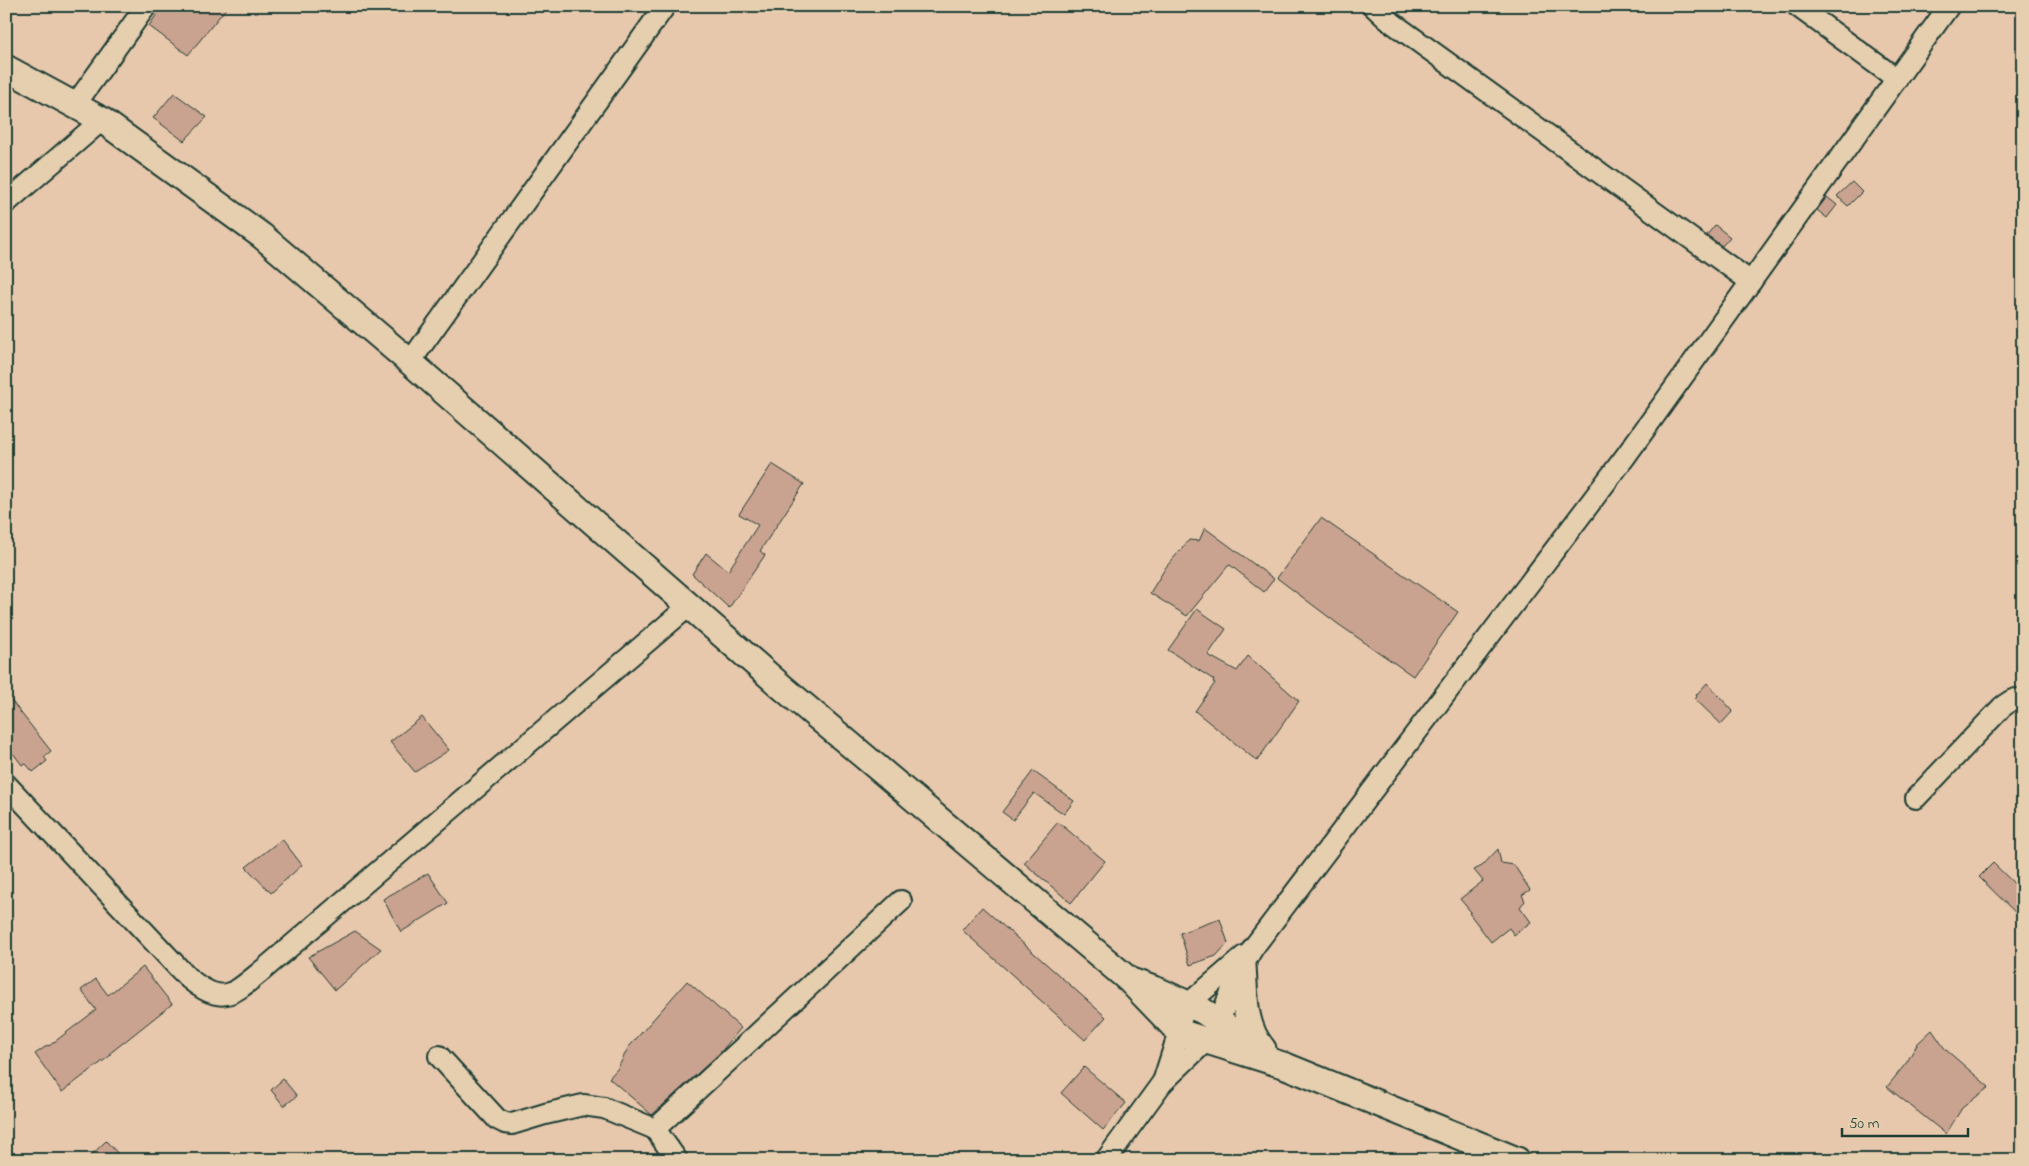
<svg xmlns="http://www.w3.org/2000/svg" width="2029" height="1166" viewBox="0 0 2029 1166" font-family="'Indie Flower',sans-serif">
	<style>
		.building { fill: #caa290; stroke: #1f3d34 }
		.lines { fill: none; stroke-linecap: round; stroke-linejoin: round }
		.minor-casing { stroke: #1f3d34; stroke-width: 24 }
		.tertiary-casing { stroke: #1f3d34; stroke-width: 29 }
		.minor { stroke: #e5cfaf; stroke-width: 20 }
		.tertiary { stroke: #e5cfaf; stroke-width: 25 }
	</style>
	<rect width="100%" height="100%" fill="#e8c8ac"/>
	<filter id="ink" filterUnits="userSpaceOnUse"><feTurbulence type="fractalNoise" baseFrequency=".02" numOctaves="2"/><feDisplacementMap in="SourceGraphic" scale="10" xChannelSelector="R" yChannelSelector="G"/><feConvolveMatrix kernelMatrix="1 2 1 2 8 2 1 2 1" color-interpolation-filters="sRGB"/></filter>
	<g filter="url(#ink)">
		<!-- building -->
		<g class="building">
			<path d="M 162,6 L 228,6 L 188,55 L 149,26 Z"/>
			<path d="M 174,93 L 207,117 L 184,141 L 153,118 Z"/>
			<path d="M 1852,182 L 1862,192 L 1848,206 L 1837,196 Z"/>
			<path d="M 1827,197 L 1837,205 L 1827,218 L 1817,210 Z"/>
			<path d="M 1715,225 L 1730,237 L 1722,246 L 1707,235 Z"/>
			<path d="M 772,464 L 804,484 L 760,551 L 765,555 L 729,608 L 692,574 L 706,553 L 728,571 L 758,525 L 739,514 Z"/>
			<path d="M 1321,518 L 1458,612 L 1413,676 L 1338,624 L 1277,578 Z"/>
			<path d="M 1205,528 L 1274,579 L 1264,592 L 1230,565 L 1228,566 L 1187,616 L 1150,593 L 1166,567 L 1189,540 L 1199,541 Z"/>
			<path d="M 1197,609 L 1226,629 L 1208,655 L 1237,671 L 1248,656 L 1299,701 L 1257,761 L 1195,711 L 1215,683 L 1213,682 L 1214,680 L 1168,650 Z"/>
			<path d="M 1707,683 L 1733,711 L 1721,724 L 1695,699 L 1697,697 L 1696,695 Z"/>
			<path d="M 6,694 L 51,751 L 44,757 L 47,761 L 33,772 L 26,764 L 22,765 L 6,744 Z"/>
			<path d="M 422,717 L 449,750 L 415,772 L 390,742 Z"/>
			<path d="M 1033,771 L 1074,801 L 1064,814 L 1034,793 L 1013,820 L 1002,812 Z"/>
			<path d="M 1058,822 L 1105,861 L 1071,903 L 1024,863 Z"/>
			<path d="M 282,839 L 302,865 L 271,893 L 246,867 Z"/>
			<path d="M 1498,849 L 1501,863 L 1514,865 L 1530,890 L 1522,895 L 1525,901 L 1520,907 L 1531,922 L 1514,935 L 1509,928 L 1491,942 L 1469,913 L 1471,912 L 1460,899 L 1483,881 L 1474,870 L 1482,866 Z"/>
			<path d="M 1993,863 L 2023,892 L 2023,920 L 1979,877 Z"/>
			<path d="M 428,873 L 448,903 L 401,932 L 383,899 Z"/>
			<path d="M 982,907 L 1106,1017 L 1085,1040 L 962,930 Z"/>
			<path d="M 1220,919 L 1228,943 L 1216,956 L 1190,965 L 1180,933 Z"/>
			<path d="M 355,931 L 381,949 L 335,990 L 308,957 Z"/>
			<path d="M 143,967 L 172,1004 L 109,1054 L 111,1055 L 62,1092 L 35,1054 L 48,1045 L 49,1046 L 96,1010 L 81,990 L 96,979 L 108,995 Z"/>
			<path d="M 687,981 L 741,1028 L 719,1054 L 652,1115 L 609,1078 L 618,1068 L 628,1048 Z"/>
			<path d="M 1932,1030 L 1945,1049 L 1989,1087 L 1962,1108 L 1946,1134 L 1887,1087 L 1907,1062 L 1917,1044 Z"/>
			<path d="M 1084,1067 L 1126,1103 L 1103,1130 L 1061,1093 Z"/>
			<path d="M 283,1079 L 297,1096 L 284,1106 L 271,1090 Z"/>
			<path d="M 106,1141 L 124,1160 L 86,1160 Z"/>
		</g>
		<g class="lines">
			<defs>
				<g id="minor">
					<path d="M 1373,6 L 1387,19 L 1751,282"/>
					<path d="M 1797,6 L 1897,79"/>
					<path d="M 75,105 L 146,6"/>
					<path d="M 6,203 L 102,120"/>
					<path d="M 410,362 L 665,6"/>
					<path d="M 6,784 L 187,977 C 223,1007 232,995 264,969 L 689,606"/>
					<path d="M 1916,798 L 2002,707 C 2009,702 2015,696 2023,701"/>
					<path d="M 439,1056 L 497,1119 L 505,1123 L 512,1124 L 545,1114 L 583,1105 L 604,1108 L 655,1129"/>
					<path d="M 1163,1082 L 1179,1032 L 1181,1019 L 1188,1004 L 1244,956"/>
					<path d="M 677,1160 L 655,1129 L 901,901"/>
					<path d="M 1106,1160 L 1162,1083 L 1213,1034 L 1243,965 L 1253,948 L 1625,457 L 1949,6"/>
				</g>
				<g id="tertiary">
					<path d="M 6,68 L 102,120 L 262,236 L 410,362 L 782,687 L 1129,980 L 1179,1032 L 1286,1066 L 1517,1160"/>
					<path d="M 1243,965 C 1245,994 1243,1026 1263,1049"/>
					<path d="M 1134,982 L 1159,991 L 1203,1011 L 1263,1051"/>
				</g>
			</defs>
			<!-- minor casing -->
			<use href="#minor" class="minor-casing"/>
			<!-- tertiary casing -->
			<use href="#tertiary" class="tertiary-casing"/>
			<!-- minor -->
			<use href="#minor" class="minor"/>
			<!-- tertiary -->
			<use href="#tertiary" class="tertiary"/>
		</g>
	</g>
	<!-- margin -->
	<rect width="2029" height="1166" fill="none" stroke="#e5cfaf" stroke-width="25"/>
	<rect x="12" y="12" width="2004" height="1141" fill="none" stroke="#1f3d34" stroke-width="2" filter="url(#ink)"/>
	<!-- scale -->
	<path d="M1842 1128v8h126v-8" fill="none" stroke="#1f3d34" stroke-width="2.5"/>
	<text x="1849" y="1128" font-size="15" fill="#1f3d34" stroke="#e5cfaf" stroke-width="4" paint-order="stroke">50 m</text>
</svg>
